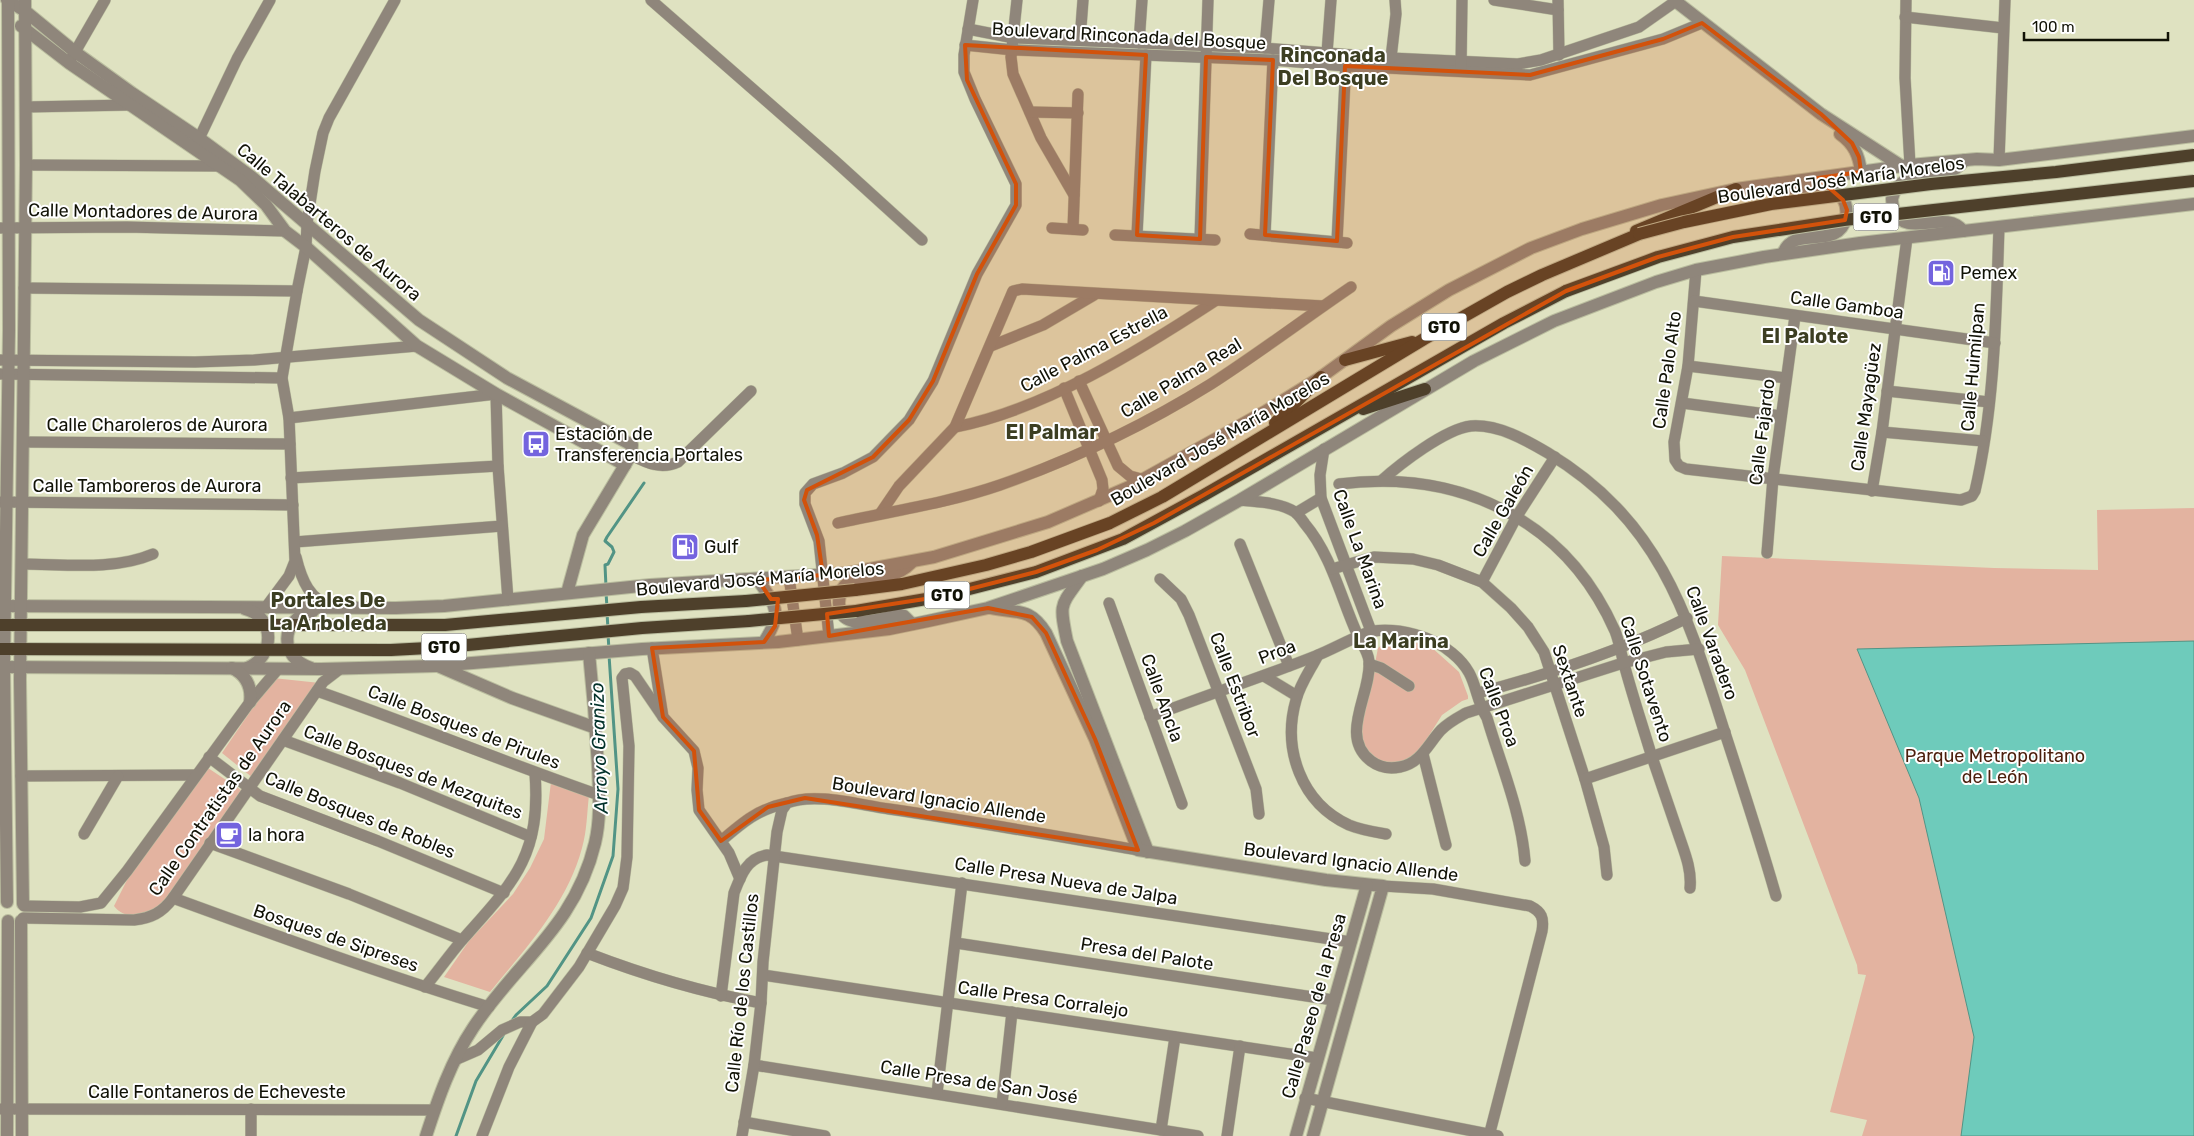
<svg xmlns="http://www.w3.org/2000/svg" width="2194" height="1136" viewBox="0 0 2194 1136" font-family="Rubik,sans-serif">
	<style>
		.green { fill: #e3b3a0 }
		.water { fill: #6ecbbb; stroke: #529485 }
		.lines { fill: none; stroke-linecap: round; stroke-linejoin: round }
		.stream { stroke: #529485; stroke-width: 3 }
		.minor-casing { stroke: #babd9f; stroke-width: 12 }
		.tertiary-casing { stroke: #babd9f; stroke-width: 14 }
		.primary-casing { stroke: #babd9f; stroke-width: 14 }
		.minor { stroke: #8f867b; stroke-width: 11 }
		.tertiary { stroke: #8f867b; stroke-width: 12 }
		.primary { stroke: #4e402b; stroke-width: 12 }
		.primary-bridge-casing { stroke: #babd9f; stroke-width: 14; stroke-linecap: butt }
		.primary-bridge { stroke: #4e402b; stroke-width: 12 }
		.marked { fill: #d2520b; fill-opacity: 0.2; stroke: #d2520b; stroke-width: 4; stroke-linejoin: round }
		.labels { text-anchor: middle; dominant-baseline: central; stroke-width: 4; stroke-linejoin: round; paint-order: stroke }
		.shield { fill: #fff; stroke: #585951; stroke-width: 1 }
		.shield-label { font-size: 16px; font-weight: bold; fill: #111206 }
		.street-label { font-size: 18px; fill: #111206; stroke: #fff }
		.poi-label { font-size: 18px; fill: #111206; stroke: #fff; text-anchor: start }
		.park-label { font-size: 18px; fill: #4b1f0c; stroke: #fff }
		.water-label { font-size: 19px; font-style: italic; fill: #02312a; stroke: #fff }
		.quarter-label { font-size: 20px; font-weight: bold; fill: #3c3e22; stroke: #fff }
	</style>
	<rect width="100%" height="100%" fill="#dfe2c1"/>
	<!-- green -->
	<g class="green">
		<path d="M 2194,508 L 2194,1136 L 1862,1136 L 1867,1120 L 1830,1112 L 1866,975 L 1858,974 L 1857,965 L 1745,670 L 1718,625 L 1722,556 L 1994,568 L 2098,570 L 2097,510 Z"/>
		<path d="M 1391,637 L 1430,646 L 1459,672 L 1468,696 L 1468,699 L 1462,701 L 1442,715 L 1418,753 L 1408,761 L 1392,764 L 1380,761 L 1364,749 L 1360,717 L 1373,674 L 1378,648 Z"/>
		<path d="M 273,678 L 320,683 L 253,778 L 222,753 Z"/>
		<path d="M 208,768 L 244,792 L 157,911 C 140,914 126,921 114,906 L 128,878 Z"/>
		<path d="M 551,782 L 589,795 C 587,812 587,831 582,848 C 567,904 526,948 490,992 L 444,977 L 469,941 L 513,894 L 530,868 L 544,839 Z"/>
	</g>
	<!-- water -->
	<path class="water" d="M 2194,641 L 2194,1136 L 1961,1136 L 1974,1037 L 1919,798 L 1857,649 Z"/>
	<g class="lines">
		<!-- stream -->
		<g class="stream">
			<path d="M 606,587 L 605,565 L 608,564 L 614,552 L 612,547 L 605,541 L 607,537 L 644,483"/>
			<path d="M 606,593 L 607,607"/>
			<path d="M 607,613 L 608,629"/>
			<path d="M 608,635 L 609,649"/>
			<path d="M 511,1022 L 516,1015 L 547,986 L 591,918 L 613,856 L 618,789 L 609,655"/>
			<path d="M 456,1136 L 476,1081 L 504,1034"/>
		</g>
		<defs>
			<g id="minor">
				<path d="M 651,0 L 835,161 L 922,240"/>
				<path d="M 1017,0 L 1011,57 L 1013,74 L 1041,138 L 1074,195"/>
				<path d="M 1494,0 L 1558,10"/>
				<path d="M 1558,0 L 1559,55"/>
				<path d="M 1906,0 L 1905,78 L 1910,165"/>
				<path d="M 1905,17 L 2003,28"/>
				<path d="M 968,29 L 1014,38 L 1265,48 L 1391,58 L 1518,64 L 1541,60 L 1639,27 L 1676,1"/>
				<path d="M 1080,40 L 1083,0"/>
				<path d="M 1139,43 L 1142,0"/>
				<path d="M 965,45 L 1013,50 L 1273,60 L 1345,66 L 1530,75 L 1663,39 L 1702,23"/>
				<path d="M 1265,48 L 1269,0"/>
				<path d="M 1327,53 L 1331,0"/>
				<path d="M 1391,58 L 1396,14 L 1395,0"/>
				<path d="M 71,59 L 105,0"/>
				<path d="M 1461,68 L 1462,0"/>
				<path d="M 26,107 L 130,105"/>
				<path d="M 1030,112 L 1078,113"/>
				<path d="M 196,145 L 237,59 L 270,0"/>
				<path d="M 1999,160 L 2005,0"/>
				<path d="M 26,165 L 219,166"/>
				<path d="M 0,228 L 127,227 L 285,231"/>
				<path d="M 1052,228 L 1083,230"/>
				<path d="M 1073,229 L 1078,94"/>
				<path d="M 1250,234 L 1347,243"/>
				<path d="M 1115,235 L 1215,240"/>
				<path d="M 1137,235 L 1146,55"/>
				<path d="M 1265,235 L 1273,60"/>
				<path d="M 1200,239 L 1208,0"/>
				<path d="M 1337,241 L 1346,60"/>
				<path d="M 1696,270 L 1688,366 L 1674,442 L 1675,460 L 1679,466 L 1686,469 L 1961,500 L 1972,496 L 1975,491 C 1995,405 1996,315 1999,227"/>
				<path d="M 24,288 L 297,291"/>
				<path d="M 1694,301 L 1995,343"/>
				<path d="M 991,346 L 1043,325 L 1094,295"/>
				<path d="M 0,360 L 195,362 L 254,360 L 417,346"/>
				<path d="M 1688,366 L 1786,378"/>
				<path d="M 0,374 L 282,378"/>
				<path d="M 1079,381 L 1118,466 L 1130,476 L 1145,480"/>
				<path d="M 1064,388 L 1102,480 L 1103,489 L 1099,501"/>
				<path d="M 1887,391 L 1989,402"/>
				<path d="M 496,394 L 498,466 L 508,600"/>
				<path d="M 1682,403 L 1781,416"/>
				<path d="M 289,418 L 496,394"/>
				<path d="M 955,427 C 1044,410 1140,350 1215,301"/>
				<path d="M 1882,432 L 1983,441"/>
				<path d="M 23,442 L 290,444"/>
				<path d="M 1324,449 L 1320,475 L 1321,498 L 1371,631"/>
				<path d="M 631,455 C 647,463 661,470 678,462 L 751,391"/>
				<path d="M 291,478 L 498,466"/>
				<path d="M 1381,481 C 1400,464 1445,429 1471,426 C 1498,424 1526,440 1548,453 C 1660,521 1687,613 1724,730 C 1742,785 1760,840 1776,896"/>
				<path d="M 1339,484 C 1458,469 1565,518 1615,631 C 1619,641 1621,653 1624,664 C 1632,694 1642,724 1651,754 C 1660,781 1669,807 1678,833 C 1684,851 1692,869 1690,888"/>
				<path d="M 1872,491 L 1882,432 L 1907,238"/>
				<path d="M 1240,500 C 1256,502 1280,502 1295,512 C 1299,515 1302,520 1305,524 C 1332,556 1341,599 1358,636 C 1362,645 1368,651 1369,661 C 1372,693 1338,736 1371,761 C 1379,767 1390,769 1400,767 C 1421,763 1428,744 1441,730 C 1449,722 1457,718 1466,713 L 1623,663 L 1666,652 L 1699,649"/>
				<path d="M 0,502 L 293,505"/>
				<path d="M 1296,513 L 1321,498"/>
				<path d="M 880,514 L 899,486 L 955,427 L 1013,291 L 1022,289 L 1323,306"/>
				<path d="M 838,523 C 892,511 948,503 1000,485 C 1074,459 1145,425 1211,384 C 1259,353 1304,319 1351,287"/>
				<path d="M 295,542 L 502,526"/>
				<path d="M 1240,544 L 1289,666"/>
				<path d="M 1767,553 L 1773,478 L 1795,316"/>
				<path d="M 296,557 C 301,578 310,603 334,606"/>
				<path d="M 22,564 C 64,564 113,571 153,554"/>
				<path d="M 1332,569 L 1374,557 L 1413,559 L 1438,565 L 1482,582 L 1511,608 L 1528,627 L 1544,652 L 1585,779 L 1604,847 L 1607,875"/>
				<path d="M 789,577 L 798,640"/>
				<path d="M 1160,579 L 1181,599 L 1189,615 L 1256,789 L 1259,814"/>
				<path d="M 1482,582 L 1517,516 L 1555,457"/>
				<path d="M 1109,603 L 1182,804"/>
				<path d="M 266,607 L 289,576 L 295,561 L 289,418 L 282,378 L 297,291 L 306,247 L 307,223 L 315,171 L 323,133 L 329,118 L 395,0"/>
				<path d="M 829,636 L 819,541 L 805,504 L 805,493 L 813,484 L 843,473 L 873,457 L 909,420 L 933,381 L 977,274 L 1016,205 L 1016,184 L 975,99 L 964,72 L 964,55 L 973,0"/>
				<path d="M 652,648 L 663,717 L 694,751 L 698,768 L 697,790 L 699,810 L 729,853 L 740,879"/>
				<path d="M 1318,655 C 1311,669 1300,684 1296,700 C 1282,749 1301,803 1349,825 C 1361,830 1374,832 1386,834"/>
				<path d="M 1369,664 L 1381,668 L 1409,686"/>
				<path d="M 1264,676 L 1297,696"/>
				<path d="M 317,691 C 412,724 504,762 599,795"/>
				<path d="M 1478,693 C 1550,674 1621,651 1687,618"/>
				<path d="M 1150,717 C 1206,695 1263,677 1318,655 C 1331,650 1362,633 1373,631 C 1400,628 1432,636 1452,653 C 1479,675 1472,693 1487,718 C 1501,765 1521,812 1525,861"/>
				<path d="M 283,740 L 400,783 L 531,837"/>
				<path d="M 1423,754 L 1446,845"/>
				<path d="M 209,757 L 260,796 L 378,841 L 504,893"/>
				<path d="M 21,776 L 196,775"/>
				<path d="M 1585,779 L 1725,732"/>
				<path d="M 84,834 L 118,776"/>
				<path d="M 721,841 C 743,822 758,809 787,803"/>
				<path d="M 210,843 L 349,894 L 462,940"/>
				<path d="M 1383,886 L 1433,889 L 1530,906 C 1542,912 1544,918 1542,931 L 1489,1136"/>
				<path d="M 173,898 C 277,936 382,974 489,1007"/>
				<path d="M 24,906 L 80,907 L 101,903 L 127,871 L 250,702 L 278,669"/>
				<path d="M 23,918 L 134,920 C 151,918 162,913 173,898 L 323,682 L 340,669"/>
				<path d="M 956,943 L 1333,1000"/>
				<path d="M 587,953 C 644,975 701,992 761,1003"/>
				<path d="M 763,975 L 1317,1058"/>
				<path d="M 425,987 C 438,971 450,954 463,939 C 515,881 541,855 535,773"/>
				<path d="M 721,996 L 734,893 C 741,875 747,858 767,855 L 1351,942"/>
				<path d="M 455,1060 L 478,1050 L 502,1030 L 520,1022 L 532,1022 L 543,1014 L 579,967 L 615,906 L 623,888 L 627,857 L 629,746 L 622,678 L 625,674 L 630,673 L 635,676 L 663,717"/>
				<path d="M 754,1065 L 1198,1136"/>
				<path d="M 937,1093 L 962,883"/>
				<path d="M 1305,1098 L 1498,1136"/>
				<path d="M 1002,1104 L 1012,1012"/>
				<path d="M 0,1109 L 434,1110"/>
				<path d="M 251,1109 L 251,1136"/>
				<path d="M 744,1122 L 825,1136"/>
				<path d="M 1161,1130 L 1175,1037"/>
				<path d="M 482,1136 L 509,1067 L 532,1022"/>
				<path d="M 742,1136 L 754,1065 L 761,1003 L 763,962 L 777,832 L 782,810 L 787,803 C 815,792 859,805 889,809 C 972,821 1055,836 1138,850"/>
				<path d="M 1227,1136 L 1240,1046"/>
			</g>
			<g id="tertiary">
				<path d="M 7,0 L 25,11 L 75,52 L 132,93 L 199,138 L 253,178 L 419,320 L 507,378 L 632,445 L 631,455 L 583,535 L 567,593"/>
				<path d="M 1674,0 L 1821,114 L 1903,167"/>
				<path d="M 21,26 L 69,63 L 240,180 L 266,205 L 285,231 L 306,247 L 417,346 L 496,394 L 625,465"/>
				<path d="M 1840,134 C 1854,144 1859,155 1861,172"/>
				<path d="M 1768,185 C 1791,203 1824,174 1843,199 C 1847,205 1847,211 1846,218 C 1838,252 1793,223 1783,254"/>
				<path d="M 1963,231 C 1946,208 1906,239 1894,211 C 1893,207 1892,204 1892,199 C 1894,190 1900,183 1908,179 C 1931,168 1942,185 1965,160"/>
				<path d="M 911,563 C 894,580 871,578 849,582 C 842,587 839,594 839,603 C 840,633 880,619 899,615 L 904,616 L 912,624"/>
				<path d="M 1082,576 C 1060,607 1059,602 1067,641 L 1148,852"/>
				<path d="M 758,580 C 776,606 783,613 764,642"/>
				<path d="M 0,606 L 396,608 L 444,606 L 650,585 L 848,573 L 934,557 L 1048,522 L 1129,487 L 1266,411 L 1321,377 L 1391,326 L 1449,290 L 1531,248 L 1582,229 L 1662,205 L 1736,189 L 1910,165 L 1977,159 L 1999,160 L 2194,136"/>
				<path d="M 990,608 C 1017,614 1029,606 1046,633 L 1095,739 L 1138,850 L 1326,880 L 1383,886 L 1313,1136"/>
				<path d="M 245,609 C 276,617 275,657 247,668"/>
				<path d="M 438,666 L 512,698 L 596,728"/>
				<path d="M 0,667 L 321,669 L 436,666 L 642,649 L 778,642 L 889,629 L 928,621 L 988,608 L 1103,569 L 1147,550 L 1185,531 L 1240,500 L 1474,361 L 1554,321 L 1656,282 L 1696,270 L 1764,257 L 1860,243 L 2194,204"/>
				<path d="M 232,668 C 246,675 252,686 250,702"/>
				<path d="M 311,668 C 279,658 279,619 313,611"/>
				<path d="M 7,902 L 4,667 L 9,330 L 8,0"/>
				<path d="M 23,904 L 20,680 L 26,165 L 25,0"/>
				<path d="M 21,921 L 22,1136"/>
				<path d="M 7,1136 L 8,921"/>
				<path d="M 426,1136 C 438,1099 451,1061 473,1028 C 516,962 575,927 595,843 C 601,818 599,792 598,767 C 596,729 593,691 589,653"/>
				<path d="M 1296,1136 L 1367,885"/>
			</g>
			<g id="primary">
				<path d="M 1636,231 L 1736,189"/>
				<path d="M 1345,360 L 1412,342"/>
				<path d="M 1363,409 L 1425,389"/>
				<path d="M 1275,423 L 1321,377"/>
				<path d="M 855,590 L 902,584 L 986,565 L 1031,552 L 1110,523 L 1162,497 L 1424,339 L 1507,292 L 1542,275 L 1639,234"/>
				<path d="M 856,611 L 938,597 L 1036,572 L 1123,539 L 1204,495 L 1504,323 L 1566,291"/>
				<path d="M 0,625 L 445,625 L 641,607 L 746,601"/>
				<path d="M 0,649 L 391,650 L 447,647 L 642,628 L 749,621"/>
			</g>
		</defs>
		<!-- minor casing -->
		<use href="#minor" class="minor-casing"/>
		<!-- tertiary casing -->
		<use href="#tertiary" class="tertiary-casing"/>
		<!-- primary casing -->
		<use href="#primary" class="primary-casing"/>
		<!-- minor -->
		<use href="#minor" class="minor"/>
		<!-- tertiary -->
		<use href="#tertiary" class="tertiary"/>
		<!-- primary -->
		<use href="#primary" class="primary"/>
		<defs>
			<g id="primary-bridge">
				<path d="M 1639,234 L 1684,222 L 1771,204 L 1931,184 L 2056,172 L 2194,155"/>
				<path d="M 1566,291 L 1658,257 L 1733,237 L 1844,220 L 2194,181"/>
				<path d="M 746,601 L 855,590"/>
				<path d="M 749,621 L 856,611"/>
			</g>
		</defs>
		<!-- primary-bridge casing -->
		<use href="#primary-bridge" class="primary-bridge-casing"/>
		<!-- primary-bridge -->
		<use href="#primary-bridge" class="primary-bridge"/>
	</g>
	<!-- marked area -->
	<path class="marked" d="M 1702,23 L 1821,114 L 1852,143 L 1859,157 L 1861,172 L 1818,178 L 1843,200 L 1847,210 L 1845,220 L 1733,237 L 1658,257 L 1566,291 L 1154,523 L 1097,550 L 1036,572 L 938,597 L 827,614 L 829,636 L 988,608 L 1032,617 L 1046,633 L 1095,739 L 1138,850 L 805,798 L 768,807 L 721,841 L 699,810 L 694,751 L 663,717 L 652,648 L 764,642 L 775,626 L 778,599 L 771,599 L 758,580 L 823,575 L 817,535 L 804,500 L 807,490 L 873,457 L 909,420 L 933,381 L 977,274 L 1016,205 L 1016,184 L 967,80 L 965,45 L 1146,55 L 1137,235 L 1200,239 L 1206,57 L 1273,60 L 1265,235 L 1337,241 L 1345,66 L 1530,75 L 1663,39 Z"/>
	<!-- icons -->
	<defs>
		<symbol id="fuel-square" viewBox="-11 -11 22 22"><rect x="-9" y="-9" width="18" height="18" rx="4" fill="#7464de" stroke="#fff"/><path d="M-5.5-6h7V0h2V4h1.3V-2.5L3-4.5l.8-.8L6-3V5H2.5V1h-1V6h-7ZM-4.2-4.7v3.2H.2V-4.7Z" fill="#fff"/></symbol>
		<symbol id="bus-square" viewBox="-11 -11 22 22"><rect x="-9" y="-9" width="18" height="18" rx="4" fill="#7464de" stroke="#fff"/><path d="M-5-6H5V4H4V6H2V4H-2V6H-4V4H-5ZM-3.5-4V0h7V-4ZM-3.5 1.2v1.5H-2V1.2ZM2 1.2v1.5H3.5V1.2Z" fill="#fff"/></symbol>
		<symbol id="cafe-square" viewBox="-11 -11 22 22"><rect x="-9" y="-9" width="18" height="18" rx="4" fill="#7464de" stroke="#fff"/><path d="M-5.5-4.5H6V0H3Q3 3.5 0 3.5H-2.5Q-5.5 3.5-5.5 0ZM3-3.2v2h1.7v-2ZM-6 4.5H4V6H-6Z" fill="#fff"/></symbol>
	</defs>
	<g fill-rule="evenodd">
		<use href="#fuel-square" x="1925" y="257" width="32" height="32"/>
		<use href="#bus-square" x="520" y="428" width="32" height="32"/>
		<use href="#fuel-square" x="669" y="531" width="32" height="32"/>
		<use href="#cafe-square" x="213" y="819" width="32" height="32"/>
	</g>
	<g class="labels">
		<!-- shield labels -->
		<g class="shield">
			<rect x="1853.5" y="203.5" width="45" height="27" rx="4"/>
			<rect x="1421.5" y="313.5" width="45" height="27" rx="4"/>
			<rect x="924.5" y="581.5" width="45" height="27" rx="4"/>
			<rect x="421.5" y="633.5" width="45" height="27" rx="4"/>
		</g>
		<g class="shield-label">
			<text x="1876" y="217">GTO</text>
			<text x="1444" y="327">GTO</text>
			<text x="947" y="595">GTO</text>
			<text x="444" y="647">GTO</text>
		</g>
		<!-- street labels -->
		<g class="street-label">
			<text transform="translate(1129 36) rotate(3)">Boulevard Rinconada del Bosque</text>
			<text transform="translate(1841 180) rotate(-8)">Boulevard José María Morelos</text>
			<text transform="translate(143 212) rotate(1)">Calle Montadores de Aurora</text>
			<text transform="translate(329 222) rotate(40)">Calle Talabarteros de Aurora</text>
			<text transform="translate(1847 305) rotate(8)">Calle Gamboa</text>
			<text transform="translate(1094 349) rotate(-28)">Calle Palma Estrella</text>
			<text transform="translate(1973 367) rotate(-85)">Calle Huimilpan</text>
			<text transform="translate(1667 370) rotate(-82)">Calle Palo Alto</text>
			<text transform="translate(1181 378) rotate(-31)">Calle Palma Real</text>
			<text transform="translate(1866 407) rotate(-82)">Calle Mayagüez</text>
			<text x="157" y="425">Calle Charoleros de Aurora</text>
			<text transform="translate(1762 432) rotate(-83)">Calle Fajardo</text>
			<text transform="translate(1220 439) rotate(-30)">Boulevard José María Morelos</text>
			<text x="147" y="486">Calle Tamboreros de Aurora</text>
			<text transform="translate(1503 511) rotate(-60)">Calle Galeón</text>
			<text transform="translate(1360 549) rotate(70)">Calle La Marina</text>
			<text transform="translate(760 579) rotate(-5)">Boulevard José María Morelos</text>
			<text transform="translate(1712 643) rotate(70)">Calle Varadero</text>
			<text transform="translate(1277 652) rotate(-21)">Proa</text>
			<text transform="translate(1646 679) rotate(72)">Calle Sotavento</text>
			<text transform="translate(1570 681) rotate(71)">Sextante</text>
			<text transform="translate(1235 685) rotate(69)">Calle Estribor</text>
			<text transform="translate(1162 698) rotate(70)">Calle Ancla</text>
			<text transform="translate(1499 707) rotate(69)">Calle Proa</text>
			<text transform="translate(464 727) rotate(21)">Calle Bosques de Pirules</text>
			<text transform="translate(413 772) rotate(21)">Calle Bosques de Mezquites</text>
			<text transform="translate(220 798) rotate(-55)">Calle Contratistas de Aurora</text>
			<text transform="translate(939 800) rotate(9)">Boulevard Ignacio Allende</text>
			<text transform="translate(360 815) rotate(22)">Calle Bosques de Robles</text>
			<text transform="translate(1351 862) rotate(7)">Boulevard Ignacio Allende</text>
			<text transform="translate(1066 881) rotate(9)">Calle Presa Nueva de Jalpa</text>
			<text transform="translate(336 938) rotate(19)">Bosques de Sipreses</text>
			<text transform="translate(1147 954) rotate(9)">Presa del Palote</text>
			<text transform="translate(742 993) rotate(-84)">Calle Río de los Castillos</text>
			<text transform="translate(1043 999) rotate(8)">Calle Presa Corralejo</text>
			<text transform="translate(1314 1006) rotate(-74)">Calle Paseo de la Presa</text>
			<text transform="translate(979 1082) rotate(9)">Calle Presa de San José</text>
			<text x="217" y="1092">Calle Fontaneros de Echeveste</text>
		</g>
		<!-- poi labels -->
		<g class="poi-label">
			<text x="1960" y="273">Pemex</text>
			<text x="555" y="434">Estación de<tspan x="555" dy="21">Transferencia Portales</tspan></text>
			<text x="704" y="547">Gulf</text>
			<text x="248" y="835">la hora</text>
		</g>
		<!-- park labels -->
		<g class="park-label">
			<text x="1995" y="756">Parque Metropolitano<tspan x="1995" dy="21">de León</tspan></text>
		</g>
		<!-- water labels -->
		<g class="water-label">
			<text transform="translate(599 748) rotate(-92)">Arroyo Granizo</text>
		</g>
		<!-- quarter labels -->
		<g class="quarter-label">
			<text x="1333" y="55">Rinconada<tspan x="1333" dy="23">Del Bosque</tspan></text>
			<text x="1805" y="336">El Palote</text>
			<text x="1052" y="432">El Palmar</text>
			<text x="328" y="600">Portales De<tspan x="328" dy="23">La Arboleda</tspan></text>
			<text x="1401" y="641">La Marina</text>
		</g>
	</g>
	<!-- scale -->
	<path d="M2024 32v8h144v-8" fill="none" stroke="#111206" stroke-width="2.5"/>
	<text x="2032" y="32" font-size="15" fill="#111206" stroke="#ffffff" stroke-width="4" paint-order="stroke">100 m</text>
</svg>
